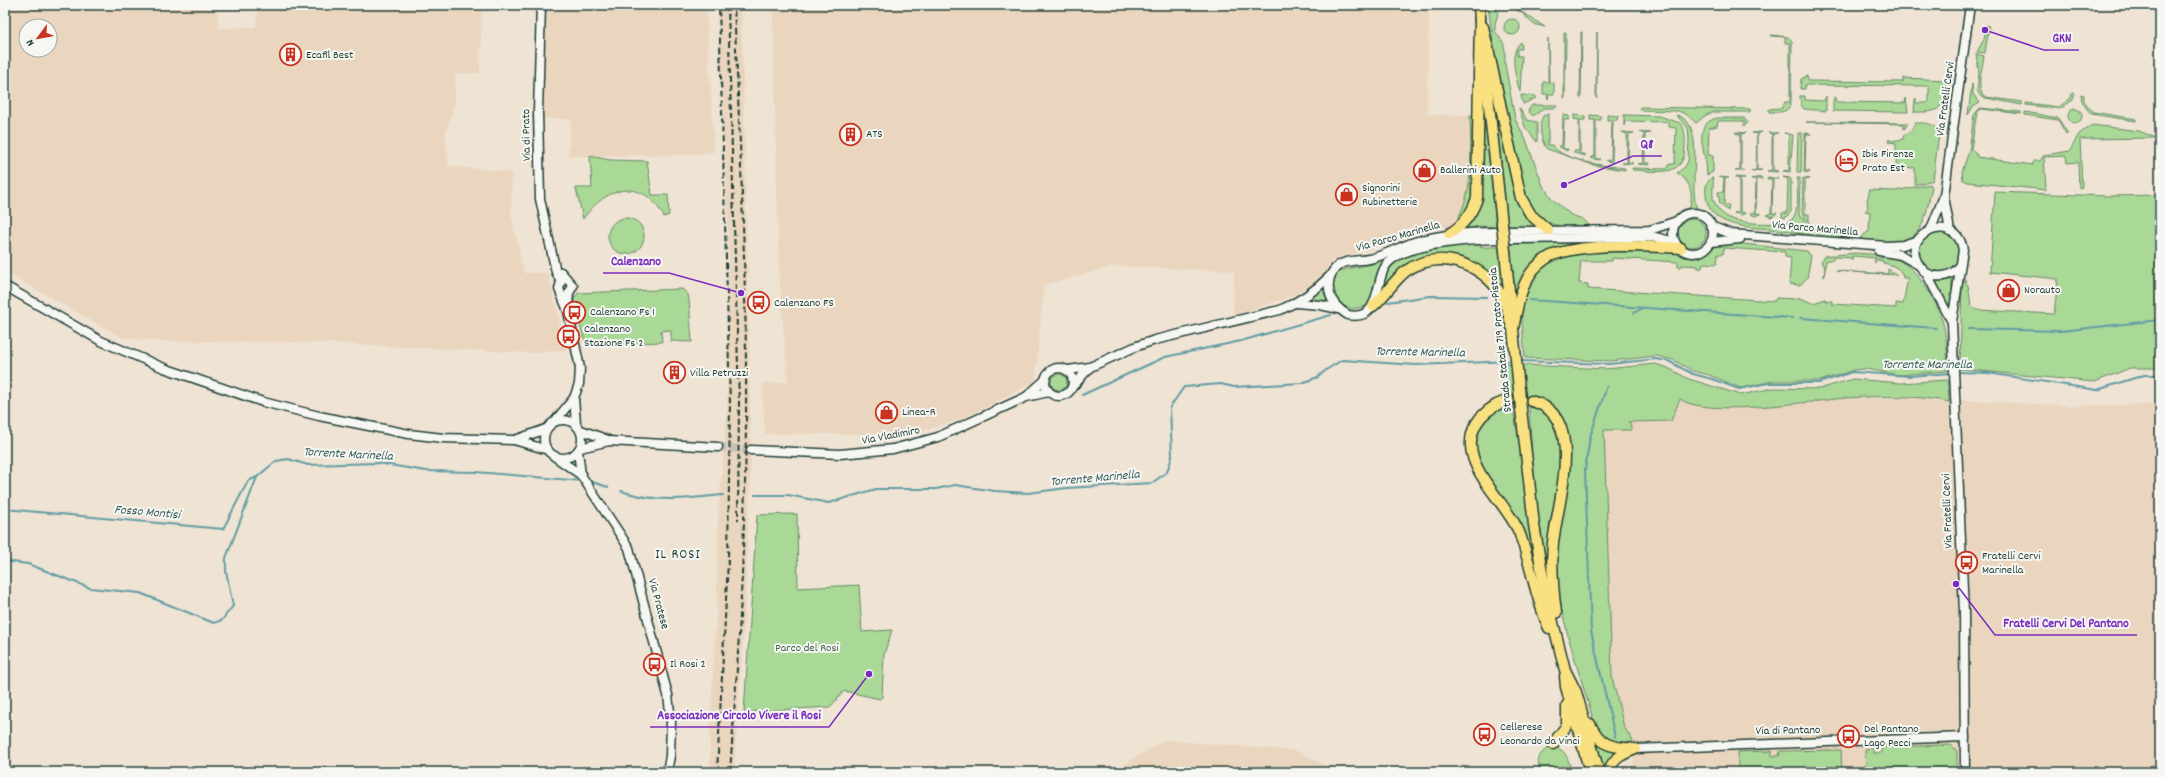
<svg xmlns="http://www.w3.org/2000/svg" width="2165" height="777" viewBox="0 0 2165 777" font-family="Dekko,sans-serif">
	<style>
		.built { fill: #ead6bf; fill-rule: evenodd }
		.green { fill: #aad897; stroke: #648a66 }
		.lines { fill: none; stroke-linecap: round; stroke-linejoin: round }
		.stream { stroke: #629ca3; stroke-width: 2 }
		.secondary-tunnel { stroke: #c5c2b4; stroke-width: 8; stroke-dasharray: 8 4; stroke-linecap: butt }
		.secondary-casing { stroke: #1f3d34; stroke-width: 11 }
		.highway-casing { stroke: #1f3d34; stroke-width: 13 }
		.secondary { stroke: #f6f6f2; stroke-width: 8 }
		.highway { stroke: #f9e181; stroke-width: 10 }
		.rail { stroke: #1f3d34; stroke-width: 2; stroke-dasharray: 6 3; stroke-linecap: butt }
		.highway-bridge-casing { stroke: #1f3d34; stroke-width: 13; stroke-linecap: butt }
		.highway-bridge { stroke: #f9e181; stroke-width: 10 }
		.labels { text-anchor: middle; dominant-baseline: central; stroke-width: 4; stroke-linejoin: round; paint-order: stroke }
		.poi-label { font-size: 12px; fill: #1f3d34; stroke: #f6f6f2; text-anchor: start }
		.street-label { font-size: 12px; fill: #1f3d34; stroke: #f6f6f2 }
		.park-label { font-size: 12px; fill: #3b5c48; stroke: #f6f6f2 }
		.water-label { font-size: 13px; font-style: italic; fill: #355d59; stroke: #f6f6f2 }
		.quarter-label { font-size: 14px; letter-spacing: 1px; fill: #1f3d34; stroke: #f6f6f2 }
		.leader { fill: none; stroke: #7b2cbf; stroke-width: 1.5 }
		.callout-dot { fill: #7b2cbf; stroke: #f6f6f2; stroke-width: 1.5 }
		.callout-label { font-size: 13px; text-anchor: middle; font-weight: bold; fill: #7b2cbf; stroke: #f6f6f2; stroke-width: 4; stroke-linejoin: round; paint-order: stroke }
	</style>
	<rect width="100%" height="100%" fill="#efe3d4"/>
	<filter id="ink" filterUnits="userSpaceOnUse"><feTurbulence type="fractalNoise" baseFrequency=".025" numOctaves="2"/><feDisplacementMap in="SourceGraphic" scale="8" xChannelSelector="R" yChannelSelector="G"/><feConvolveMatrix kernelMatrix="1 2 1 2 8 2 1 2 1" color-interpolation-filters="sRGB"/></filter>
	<g filter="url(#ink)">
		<!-- built -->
		<g class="built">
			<path d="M 5,5 L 218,5 L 218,28 L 256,27 L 258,5 L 482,5 L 480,73 L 455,74 L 455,103 L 445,134 L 449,166 L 512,172 L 511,215 L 524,273 L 548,273 L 566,350 L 529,353 L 325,343 L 158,341 L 123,338 L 5,272 ZM 26,26 L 50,26 L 50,50 L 26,50 Z"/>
			<path d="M 546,5 L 706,5 L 714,152 L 684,155 L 568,156 L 571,119 L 543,119 Z"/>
			<path d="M 719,5 L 741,5 L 745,145 L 751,461 L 745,609 L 734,772 L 710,772 L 710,724 L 717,721 L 717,714 L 711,714 L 717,594 L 718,517 L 727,408 L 729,255 Z"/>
			<path d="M 774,5 L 1429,5 L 1427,114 L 1470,116 L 1471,168 L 1465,204 L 1452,228 L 1448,226 L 1333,260 L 1316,283 L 1295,295 L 1233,316 L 1234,271 L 1115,266 L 1044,285 L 1035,382 L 962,419 L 913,434 L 765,434 L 762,383 L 788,382 L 779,275 L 773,16 Z"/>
			<path d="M 1847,398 L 1932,398 L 2071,406 L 2160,404 L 2160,772 L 1634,772 L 1633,741 L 1624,727 L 1612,677 L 1604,430 L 1631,430 L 1629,422 L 1671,421 L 1680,399 L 1705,406 L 1756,408 Z"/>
			<path d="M 1163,740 L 1298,751 L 1339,772 L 1113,772 Z"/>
			<path d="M 896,768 L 896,772 L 787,772 L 787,770 Z"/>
		</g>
		<!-- green -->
		<g class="green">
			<path d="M 1488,5 L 1495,5 L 1498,13 L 1495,24 L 1495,31 L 1503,42 L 1505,50 L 1505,64 L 1515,119 L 1526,140 L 1543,186 L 1552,199 L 1571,215 L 1583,219 L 1590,226 C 1564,229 1545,227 1527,205 C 1522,199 1520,176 1518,167 C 1506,113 1495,60 1488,5 Z"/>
			<path d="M 1506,5 L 1511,5 L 1545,27 L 1533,24 L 1521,12 Z"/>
			<circle cx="1512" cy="27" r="8"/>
			<path d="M 1986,25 L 1989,26 L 1985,53 L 1977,52 L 1984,39 Z"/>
			<path d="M 1564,32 L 1566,32 L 1565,98 L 1564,98 Z"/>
			<path d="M 1581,32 L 1582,32 L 1581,98 L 1580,98 Z"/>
			<path d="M 1597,32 L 1597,98 L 1596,98 Z"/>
			<path d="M 1771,35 L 1788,37 L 1792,41 L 1791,101 C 1789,114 1780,112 1769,112 L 1769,109 L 1782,108 L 1785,102 L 1790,102 L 1790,43 L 1785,43 L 1785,37 L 1771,36 Z"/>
			<path d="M 1548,38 L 1549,82 L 1554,83 L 1554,94 L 1549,94 L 1548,99 L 1547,94 L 1543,94 L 1543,82 L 1548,82 Z"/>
			<path d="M 1521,42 L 1522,49 L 1517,49 L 1517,56 L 1522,56 L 1520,92 C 1516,78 1508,53 1521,42 Z"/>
			<path d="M 1976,54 L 1984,56 C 1983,67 1974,91 1986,97 L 2022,102 L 2022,105 L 1981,97 L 1977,90 L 1979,73 Z"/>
			<path d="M 1807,76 L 1808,81 L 1903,82 L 1903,78 L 1946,80 C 1943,108 1943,113 1914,112 L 1915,99 L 1916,98 L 1916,103 L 1927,103 L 1929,101 L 1929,86 L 1805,85 L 1805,89 L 1800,89 L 1801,79 Z"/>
			<path d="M 1972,84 L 1973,94 L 1980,103 L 1973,107 L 1968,115 Z"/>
			<path d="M 2072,93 L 2075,94 L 2073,100 L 2060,109 L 2026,105 L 2026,103 L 2059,107 L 2071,98 Z"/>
			<path d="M 1494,94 L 1517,200 L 1522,210 L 1536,227 L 1508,228 Z"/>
			<path d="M 2081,94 L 2084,95 L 2084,101 L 2093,112 L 2136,119 L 2136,121 L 2091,114 L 2082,102 Z"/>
			<path d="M 1483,95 L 1496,227 L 1478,226 L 1463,230 L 1469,222 Z"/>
			<path d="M 1521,95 L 1536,96 L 1536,98 L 1523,104 Z"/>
			<path d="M 1800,96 L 1805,96 L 1805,100 L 1824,101 L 1826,96 L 1826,111 L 1804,109 L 1801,105 Z"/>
			<path d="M 1835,96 L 1836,102 L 1905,103 L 1906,98 L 1908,112 L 1833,111 L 1833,100 Z"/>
			<path d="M 1532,105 L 1556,105 L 1556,108 L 1545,108 L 1533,116 L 1528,111 Z"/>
			<path d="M 1640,107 L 1750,109 L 1750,112 L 1714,112 L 1706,115 L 1696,123 L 1686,114 L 1678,111 L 1640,110 Z"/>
			<path d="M 1519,108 L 1527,120 L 1537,122 L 1537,142 L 1525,127 Z"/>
			<path d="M 1980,108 L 2021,112 L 2021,114 L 1982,109 L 1977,112 L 1971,149 L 1977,155 L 1977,157 L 2033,165 L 2033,161 L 2040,161 L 2044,155 L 2070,151 L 2079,134 L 2092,125 L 2139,131 L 2156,138 L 2080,139 L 2082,188 L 2079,189 L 2078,162 L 2067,163 L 2066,156 L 2044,157 L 2046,190 L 1968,182 L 1963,180 L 1962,172 L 1969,151 L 1974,115 Z"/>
			<circle cx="2075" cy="116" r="7"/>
			<path d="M 2025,112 L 2058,118 L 2068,134 L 2066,134 L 2058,120 L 2025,115 Z"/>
			<path d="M 1548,114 L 1548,145 L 1552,145 C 1563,161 1606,166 1625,168 L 1625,170 L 1593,165 L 1547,149 C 1541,142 1538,125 1543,116 Z"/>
			<path d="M 1563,115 L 1569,116 L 1569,120 L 1564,120 L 1563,149 L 1568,149 L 1567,151 L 1558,146 L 1562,146 Z"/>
			<path d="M 1574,115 L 1585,116 L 1585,120 L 1580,120 L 1580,154 L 1585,154 L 1585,156 L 1574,153 L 1574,151 L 1579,151 L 1579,120 L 1574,119 Z"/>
			<path d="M 1590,115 L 1601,116 L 1601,120 L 1596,120 L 1596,159 L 1601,159 L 1599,160 L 1590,158 L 1595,156 L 1595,120 L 1590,120 Z"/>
			<path d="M 1607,115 L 1618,116 L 1617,120 L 1613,120 L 1612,162 L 1606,161 L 1611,159 L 1612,120 L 1607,120 Z"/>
			<path d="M 1624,115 L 1659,116 L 1680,123 C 1686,130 1685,137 1685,146 C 1685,179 1656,171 1633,170 L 1632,168 L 1667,169 L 1670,164 L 1675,164 L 1676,128 L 1669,127 L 1669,122 L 1625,121 L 1624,126 Z"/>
			<path d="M 1676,115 C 1708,122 1687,184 1697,209 L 1689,209 C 1694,195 1691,181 1677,173 L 1685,167 L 1688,161 L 1689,139 L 1688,128 Z"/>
			<path d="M 1470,116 L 1475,116 L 1475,191 L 1467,215 L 1452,228 C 1475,196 1471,154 1470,116 Z"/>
			<path d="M 1717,118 L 1744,118 L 1748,123 L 1744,126 L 1744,121 L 1718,121 L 1717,126 L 1709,128 L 1708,155 L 1713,155 L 1713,172 L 1707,175 C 1706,171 1707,167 1706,163 C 1703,147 1694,124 1717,118 Z"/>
			<path d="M 1806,122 L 1907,123 L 1907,125 L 1904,129 L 1904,124 Z"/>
			<path d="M 1915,123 C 1925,123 1935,122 1939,134 L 1933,180 L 1915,185 L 1915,168 L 1896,167 L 1896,143 L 1888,142 L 1889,139 L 1891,141 L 1903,139 L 1904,135 L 1911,131 Z"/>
			<path d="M 1622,132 L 1634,133 L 1629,134 L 1628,162 L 1633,163 L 1632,164 L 1622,163 L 1627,163 L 1627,134 Z"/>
			<path d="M 1639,132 L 1650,133 L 1645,134 L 1645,163 L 1650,163 L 1649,165 L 1638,164 L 1643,163 L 1644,134 Z"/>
			<path d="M 1736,132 L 1746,133 L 1741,134 L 1741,170 L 1745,171 L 1735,171 L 1740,170 L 1740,134 L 1735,133 Z"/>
			<path d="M 1762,132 L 1757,134 L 1757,170 L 1762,170 L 1751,171 L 1756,170 L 1757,134 L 1752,133 Z"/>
			<path d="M 1768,133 L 1778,133 L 1773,134 L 1773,170 L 1778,171 L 1777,172 L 1767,171 L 1772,170 L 1772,134 Z"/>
			<path d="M 1784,133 L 1793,135 L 1790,172 L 1783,171 L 1789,170 L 1789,134 Z"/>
			<path d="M 1798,133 L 1802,133 L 1801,172 L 1797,172 Z"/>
			<path d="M 1805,133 L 1811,134 L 1806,135 L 1805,171 L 1810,171 L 1809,173 L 1804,172 Z"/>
			<path d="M 590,156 L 610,160 L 647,161 L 652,195 L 668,195 L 669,215 L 664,217 C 643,176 606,186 583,219 L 576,188 L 592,188 Z"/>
			<path d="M 1712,177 C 1715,182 1711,194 1714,201 C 1723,228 1760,222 1783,224 C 1802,221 1797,192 1797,178 L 1800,178 L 1799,216 L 1804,218 L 1808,229 L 1816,237 C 1804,235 1793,231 1780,230 C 1749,226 1701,231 1706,184 Z"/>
			<path d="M 1719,177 L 1729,178 L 1725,178 L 1724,205 L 1729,205 L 1728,211 L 1720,204 L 1718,192 L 1723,192 L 1724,178 Z"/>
			<path d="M 1736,177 L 1745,178 L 1740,178 L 1740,212 L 1745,213 L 1742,215 L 1734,213 L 1739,212 L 1739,178 L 1734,178 Z"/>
			<path d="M 1761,177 L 1762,179 L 1757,179 L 1756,213 L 1761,214 L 1754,216 L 1750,213 L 1755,213 L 1756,179 L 1751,179 Z"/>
			<path d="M 1768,177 L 1778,179 L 1773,179 L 1772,213 L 1777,213 L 1772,217 L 1766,215 L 1771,213 L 1772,179 L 1767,179 Z"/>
			<path d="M 1783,177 L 1790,178 L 1791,180 L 1791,212 L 1785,218 L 1782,217 L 1782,213 L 1787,213 L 1788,179 Z"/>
			<path d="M 1803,178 L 1810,179 L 1805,180 L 1805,214 L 1809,214 L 1809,223 L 1802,212 Z"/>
			<path d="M 1930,184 L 1932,187 C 1925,215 1926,243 1887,242 C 1878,242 1867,242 1860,238 L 1869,231 L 1870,212 L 1865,211 L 1868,208 L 1867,200 L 1870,190 L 1895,191 Z"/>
			<path d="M 1995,192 L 2108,196 L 2160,195 L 2160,368 L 2130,368 L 2095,382 L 1960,369 L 1962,280 L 1966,280 L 1966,284 L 1968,285 L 1971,305 L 1978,310 L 2054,314 L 2058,279 L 1990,272 Z"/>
			<circle cx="626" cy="236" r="18"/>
			<circle cx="1692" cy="233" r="14"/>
			<path d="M 1815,232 L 1845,234 L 1846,236 L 1832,239 L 1819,238 Z"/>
			<circle cx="1939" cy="253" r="20"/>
			<path d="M 1599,242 L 1565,248 L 1515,291 L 1510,244 Z"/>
			<path d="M 1734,243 L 1807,251 L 1811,256 L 1807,278 L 1800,285 L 1789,284 L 1791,258 L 1785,257 L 1785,252 L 1724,248 L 1723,254 L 1718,254 L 1717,264 L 1703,263 L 1702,268 L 1698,268 L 1698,266 L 1682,265 L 1681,267 L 1678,267 L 1678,262 L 1612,258 L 1612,261 L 1581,261 L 1579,283 L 1588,284 L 1588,289 L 1775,301 L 1776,298 L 1797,299 L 1797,297 L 1813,303 L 1826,299 L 1826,301 L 1832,301 L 1832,304 L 1896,308 L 1896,303 L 1903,304 L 1908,278 L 1903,278 C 1903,269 1891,264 1883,263 L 1883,261 L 1877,260 L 1878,258 L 1883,258 L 1884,255 C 1903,260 1912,267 1923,283 C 1944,312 1948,335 1947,371 L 1899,375 L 1865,369 L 1854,370 L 1820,381 L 1773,381 L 1741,388 L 1709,375 L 1693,371 L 1673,360 L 1657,356 L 1611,361 L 1525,358 L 1521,311 L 1530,281 L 1541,267 L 1557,257 L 1592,251 L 1654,250 L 1675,252 L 1684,257 L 1695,258 L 1721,244 Z"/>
			<path d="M 1469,244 L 1484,247 L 1499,247 L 1503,289 L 1443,256 L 1382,288 C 1383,278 1386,269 1393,263 C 1406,251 1452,246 1469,244 Z"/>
			<path d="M 1856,253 L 1882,255 L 1876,256 L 1875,263 L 1875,258 L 1853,256 L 1851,261 L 1852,258 L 1833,257 L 1833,260 L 1826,260 L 1824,277 L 1825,268 L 1821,262 L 1824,256 Z"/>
			<path d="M 1393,255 L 1381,267 L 1377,276 L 1375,295 L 1367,306 L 1352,309 L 1339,304 C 1314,266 1355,269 1377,263 C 1382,261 1387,257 1393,255 Z"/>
			<path d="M 1888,269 L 1897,275 L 1836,271 L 1888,274 Z"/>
			<path d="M 1952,279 L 1952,311 L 1950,315 L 1948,305 L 1935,282 Z"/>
			<path d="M 1326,283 L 1331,305 L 1303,301 Z"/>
			<path d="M 682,289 L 688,294 L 689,300 L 692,342 L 671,341 L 671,330 L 661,331 L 662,342 L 586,345 L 574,306 L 574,298 L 578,293 Z"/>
			<path d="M 1505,364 L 1606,369 L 1655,364 L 1666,367 L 1689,379 L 1741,395 L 1773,388 L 1819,389 L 1853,379 L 1900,383 L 1948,380 L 1949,402 C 1920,395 1876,396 1846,398 C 1812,401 1705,418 1680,399 L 1671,421 L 1629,422 L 1632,430 L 1604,430 L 1612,677 L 1624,727 L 1633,741 L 1630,744 L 1610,743 L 1596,729 C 1582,679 1557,614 1555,562 L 1569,442 C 1564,410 1538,393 1508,397 Z"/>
			<circle cx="1059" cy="382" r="8"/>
			<path d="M 1512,403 L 1520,447 L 1539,588 L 1527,546 L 1484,475 L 1475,451 L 1477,433 L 1488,414 Z"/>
			<path d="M 1529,404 L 1535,405 L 1551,417 L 1562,443 L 1549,581 L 1537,508 L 1532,457 Z"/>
			<path d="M 797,514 L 798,588 L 859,585 L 862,632 L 892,630 L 884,654 L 882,697 L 880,699 L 844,691 L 830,707 L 744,712 L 757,515 Z"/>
			<path d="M 1597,743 L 1619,751 L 1605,771 L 1604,771 Z"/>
			<path d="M 1951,745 L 1957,751 L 1957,772 L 1866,772 L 1865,749 L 1873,748 L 1873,753 L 1881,753 L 1882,747 Z"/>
			<path d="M 1550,748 C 1566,746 1568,760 1572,772 L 1540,772 C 1537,761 1538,752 1550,748 Z"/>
			<path d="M 1841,750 L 1842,772 L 1738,772 L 1738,752 L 1772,751 L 1772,756 L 1779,756 L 1780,751 Z"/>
			<path d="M 323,766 L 351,772 L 323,772 Z"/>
		</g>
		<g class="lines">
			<!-- stream -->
			<g class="stream">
				<path d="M 1530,300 L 1793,318"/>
				<path d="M 1388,302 L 1430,296 L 1487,297"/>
				<path d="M 1634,313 L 1642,308"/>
				<path d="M 1800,318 L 1936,328"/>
				<path d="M 1968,329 L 2061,331 L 2160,320"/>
				<path d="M 1520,361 L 1609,364 L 1656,359 L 1668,361 L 1693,374 L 1712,379 L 1739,389 L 1769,383 L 1819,383 L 1852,372 L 1909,376 L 1952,373"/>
				<path d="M 1957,372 L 1988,373 L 2097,390 L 2144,375 L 2160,375"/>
				<path d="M 1607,386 L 1590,437 L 1585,470 L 1591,631 L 1615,737"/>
				<path d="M 1082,395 L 1165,357 L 1241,341 L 1331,315"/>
				<path d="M 589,481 L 608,487"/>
				<path d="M 621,491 C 657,503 686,499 723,495"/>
				<path d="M 755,495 L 788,495 L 829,503 L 876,489 L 936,489 L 955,485 L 995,491 L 1028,493 L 1067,488 L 1152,483 L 1167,472 L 1172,457 L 1170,407 L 1184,387 L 1221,384 L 1234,387 L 1302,383 L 1318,377 L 1326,370 L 1342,360 L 1415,365 L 1514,361"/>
				<path d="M 5,509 L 223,529 L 248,481 L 257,477"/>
				<path d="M 5,561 L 28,564 L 90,588 L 140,593 L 214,623 L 222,620 L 233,606 L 226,571 L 226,558 L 257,477 L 276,461 L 288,459 L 308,465 L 377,463 L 426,471 L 476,472 L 582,481"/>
			</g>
			<!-- secondary-tunnel -->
			<path class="secondary-tunnel" d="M 718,447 L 751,450"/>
			<defs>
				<g id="secondary">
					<path d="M 541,5 L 538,112 L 540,199 L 556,272 L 561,282 L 559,289 L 568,311 L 580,368 L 579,384 L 574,398 L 576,424"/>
					<path d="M 1944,196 L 1970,5"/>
					<circle cx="1693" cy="233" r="20"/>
					<path d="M 1711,226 L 1731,234 L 1887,246 L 1903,245 L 1918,240"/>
					<path d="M 1931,229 L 1944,196 L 1950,231"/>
					<path d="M 1509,231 L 1650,230 L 1677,221"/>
					<path d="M 1496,232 C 1468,232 1441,234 1414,242 C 1399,247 1384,256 1369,259 C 1359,261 1347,260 1339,265 C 1331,271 1328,280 1329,289 C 1330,301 1338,309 1348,315 C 1385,322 1372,276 1390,261 C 1410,243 1470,240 1496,239"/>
					<path d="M 1510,239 L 1655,237 L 1675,242"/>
					<path d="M 1711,242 L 1740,239"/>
					<path d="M 1879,251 L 1901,255 L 1917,264"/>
					<path d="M 561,272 L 573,286 L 569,293 L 568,306"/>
					<path d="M 1926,273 C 1939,279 1951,277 1960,266"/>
					<path d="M 5,286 L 101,341 L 164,368 L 263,402 L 319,416 L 409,434 L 443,438 L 514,440 L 548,450"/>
					<path d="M 1296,303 L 1320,305 L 1339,309"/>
					<path d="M 1952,322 L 1926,273 C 1888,238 1956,206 1963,250 L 1952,322 L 1964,613 L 1965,772"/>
					<circle cx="1059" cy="382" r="14"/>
					<path d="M 1068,370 L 1090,367 L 1137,346 L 1155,340 L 1280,310 C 1299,302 1315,291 1330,276"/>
					<path d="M 1074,385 L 1090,367"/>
					<path d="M 1026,397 L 1045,380"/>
					<circle cx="563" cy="439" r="19"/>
					<path d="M 555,421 L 574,398"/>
					<path d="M 581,430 L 608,440"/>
					<path d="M 515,440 L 546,429"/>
					<path d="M 580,448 L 609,441 L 718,447"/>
					<path d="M 751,450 L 840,454 L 893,449 L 938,437 L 1026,397 L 1049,392"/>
					<path d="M 578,451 L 581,475"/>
					<path d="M 554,456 L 581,475 L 629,548 L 668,695 L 671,721 L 670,756 L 667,772"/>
					<path d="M 1635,749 L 1965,737"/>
				</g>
				<g id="highway">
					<path d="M 1479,5 L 1480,21"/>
					<path d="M 1483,27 L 1521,198 L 1531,215 L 1548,230"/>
					<path d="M 1484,59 L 1502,224"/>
					<path d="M 1449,234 C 1464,225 1472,214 1477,198 L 1480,16"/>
					<path d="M 1505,251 L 1511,311"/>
					<path d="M 1373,306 C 1385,296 1393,281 1406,271 C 1437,249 1480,262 1500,293 C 1506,303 1509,316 1512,327"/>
					<path d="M 1513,329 C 1517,308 1520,286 1534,269 C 1540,263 1548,256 1556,254 C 1589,243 1646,246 1681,248"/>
					<path d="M 1509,401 C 1498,402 1489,409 1481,417 C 1448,457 1504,497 1519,532 C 1531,563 1535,597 1549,628"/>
					<path d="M 1531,401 C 1588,414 1557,504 1553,543 C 1551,567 1553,590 1556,613"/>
					<path d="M 1521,409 L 1534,525 L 1545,591 L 1565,670 L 1576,692 L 1599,772"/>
					<path d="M 1565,676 L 1566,687 L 1590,772"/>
					<path d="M 1590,724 C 1601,747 1612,747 1635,749"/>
					<path d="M 1553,744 L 1567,725 L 1567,705"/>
					<path d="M 1609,772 C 1612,759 1621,755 1633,750"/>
				</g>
			</defs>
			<!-- secondary casing -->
			<use href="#secondary" class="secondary-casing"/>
			<!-- highway casing -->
			<use href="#highway" class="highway-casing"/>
			<!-- secondary -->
			<use href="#secondary" class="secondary"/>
			<!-- highway -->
			<use href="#highway" class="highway"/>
			<!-- rail -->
			<g class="rail">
				<path d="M 728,5 L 739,403 L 738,520"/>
				<path d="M 717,772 L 728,561 L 730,404 L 719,5"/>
				<path d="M 730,772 C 737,676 743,579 745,483 C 749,324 741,164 734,5"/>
			</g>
			<defs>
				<g id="highway-bridge">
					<path d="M 1502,224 L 1505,251"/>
					<path d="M 1513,329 L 1521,409"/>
				</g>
			</defs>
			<!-- highway-bridge casing -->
			<use href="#highway-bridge" class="highway-bridge-casing"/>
			<!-- highway-bridge -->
			<use href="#highway-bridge" class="highway-bridge"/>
		</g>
	</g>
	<!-- icons -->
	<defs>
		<symbol id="building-ring" viewBox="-11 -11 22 22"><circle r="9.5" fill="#f6f6f2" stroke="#c8321e" stroke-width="1.5"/><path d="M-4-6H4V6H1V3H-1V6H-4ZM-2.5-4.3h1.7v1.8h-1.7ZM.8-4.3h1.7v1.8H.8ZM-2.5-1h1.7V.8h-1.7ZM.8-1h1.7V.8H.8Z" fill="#c8321e"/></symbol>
		<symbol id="hotel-ring" viewBox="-11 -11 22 22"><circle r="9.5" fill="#f6f6f2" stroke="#c8321e" stroke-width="1.5"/><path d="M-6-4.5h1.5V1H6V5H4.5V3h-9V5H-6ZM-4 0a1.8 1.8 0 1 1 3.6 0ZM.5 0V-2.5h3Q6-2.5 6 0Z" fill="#c8321e"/></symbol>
		<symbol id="shop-ring" viewBox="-11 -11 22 22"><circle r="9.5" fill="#f6f6f2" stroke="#c8321e" stroke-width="1.5"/><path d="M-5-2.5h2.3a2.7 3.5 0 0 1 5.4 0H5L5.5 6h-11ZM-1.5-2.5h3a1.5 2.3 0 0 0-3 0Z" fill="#c8321e"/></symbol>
		<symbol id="bus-ring" viewBox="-11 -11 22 22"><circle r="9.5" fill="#f6f6f2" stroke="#c8321e" stroke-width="1.5"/><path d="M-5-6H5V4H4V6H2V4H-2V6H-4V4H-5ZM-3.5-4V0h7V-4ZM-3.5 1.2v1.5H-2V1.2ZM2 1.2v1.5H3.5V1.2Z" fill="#c8321e"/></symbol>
	</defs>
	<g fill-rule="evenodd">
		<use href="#building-ring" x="278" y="42" width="25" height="25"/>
		<use href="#building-ring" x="838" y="122" width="25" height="25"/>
		<use href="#hotel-ring" x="1834" y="148" width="25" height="25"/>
		<use href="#shop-ring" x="1412" y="158" width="25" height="25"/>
		<use href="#shop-ring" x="1334" y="182" width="25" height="25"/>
		<use href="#shop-ring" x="1996" y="278" width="25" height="25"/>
		<use href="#bus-ring" x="746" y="290" width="25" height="25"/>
		<use href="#bus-ring" x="562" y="300" width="25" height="25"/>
		<use href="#bus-ring" x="556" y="324" width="25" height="25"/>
		<use href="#building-ring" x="662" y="360" width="25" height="25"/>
		<use href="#shop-ring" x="874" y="400" width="25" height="25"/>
		<use href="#bus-ring" x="1954" y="550" width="25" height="25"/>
		<use href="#bus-ring" x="642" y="652" width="25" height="25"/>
		<use href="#bus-ring" x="1472" y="722" width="25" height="25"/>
		<use href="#bus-ring" x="1836" y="724" width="25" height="25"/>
	</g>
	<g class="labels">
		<!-- poi labels -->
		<g class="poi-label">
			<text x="306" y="55">Ecafil Best</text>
			<text x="866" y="134">ATS</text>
			<text x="1862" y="154">Ibis Firenze<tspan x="1862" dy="14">Prato Est</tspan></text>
			<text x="1440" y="170">Ballerini Auto</text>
			<text x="1362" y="188">Signorini<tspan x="1362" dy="14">Rubinetterie</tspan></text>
			<text x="2024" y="290">Norauto</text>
			<text x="774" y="303">Calenzano FS</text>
			<text x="590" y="312">Calenzano Fs 1</text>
			<text x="584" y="329">Calenzano<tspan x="584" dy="14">Stazione Fs 2</tspan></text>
			<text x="690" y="373">Villa Petruzzi</text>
			<text x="902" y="412">Linea-R</text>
			<text x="1982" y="556">Fratelli Cervi<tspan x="1982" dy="14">Marinella</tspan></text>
			<text x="670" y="664">Il Rosi 2</text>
			<text x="1500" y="727">Cellerese<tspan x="1500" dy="14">Leonardo da Vinci</tspan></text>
			<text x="1864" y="729">Del Pantano<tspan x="1864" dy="14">Lago Pecci</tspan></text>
		</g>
		<!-- street labels -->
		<g class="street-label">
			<text transform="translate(1946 99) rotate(-82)">Via Fratelli Cervi</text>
			<text transform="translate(527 135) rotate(-91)">Via di Prato</text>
			<text transform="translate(1815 229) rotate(5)">Via Parco Marinella</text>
			<text transform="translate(1398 237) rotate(-16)">Via Parco Marinella</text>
			<text transform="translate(1501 340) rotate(-96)">Strada Statale 719 Prato-Pistoia</text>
			<text transform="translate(891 436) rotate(-11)">Via Vladimiro</text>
			<text transform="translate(1948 511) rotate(-92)">Via Fratelli Cervi</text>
			<text transform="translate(658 604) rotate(75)">Via Pratese</text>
			<text transform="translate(1788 731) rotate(-1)">Via di Pantano</text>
		</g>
		<!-- park labels -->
		<g class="park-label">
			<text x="807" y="648">Parco del Rosi</text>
		</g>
		<!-- water labels -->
		<g class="water-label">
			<text transform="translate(1420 353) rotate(1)">Torrente Marinella</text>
			<text x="1927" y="365">Torrente Marinella</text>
			<text transform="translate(348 455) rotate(3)">Torrente Marinella</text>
			<text transform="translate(1095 479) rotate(-5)">Torrente Marinella</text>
			<text transform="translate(147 513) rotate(5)">Fosso Montisi</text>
		</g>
		<!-- quarter labels -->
		<g class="quarter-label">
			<text x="678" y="555">IL ROSI</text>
		</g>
	</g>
	<!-- callouts -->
	<path class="leader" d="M1985 30L2044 50H2079M1564 185L1633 156H1662M741 293L669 273H603M1956 584L1995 635H2137M869 674L829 727H650"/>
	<g class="callout-dot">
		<circle cx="1985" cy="30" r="4"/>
		<circle cx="1564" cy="185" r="4"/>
		<circle cx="741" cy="293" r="4"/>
		<circle cx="1956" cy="584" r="4"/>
		<circle cx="869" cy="674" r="4"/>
	</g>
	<g class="callout-label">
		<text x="2062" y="42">GKN</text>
		<text x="1647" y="148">Q8</text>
		<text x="636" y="265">Calenzano</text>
		<text x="2066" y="627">Fratelli Cervi Del Pantano</text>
		<text x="739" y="719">Associazione Circolo Vivere il Rosi</text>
	</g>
	<!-- margin -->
	<rect width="2165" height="777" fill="none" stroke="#f6f6f2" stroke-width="20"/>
	<rect x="10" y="10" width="2145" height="757" fill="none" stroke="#1f3d34" stroke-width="1.5" filter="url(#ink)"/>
	<!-- north arrow -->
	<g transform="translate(38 38) rotate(238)"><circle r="19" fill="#f6f6f2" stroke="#a0aca6"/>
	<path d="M0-3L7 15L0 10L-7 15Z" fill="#c8321e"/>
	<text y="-6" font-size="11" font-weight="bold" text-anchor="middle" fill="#1f3d34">N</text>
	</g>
</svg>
